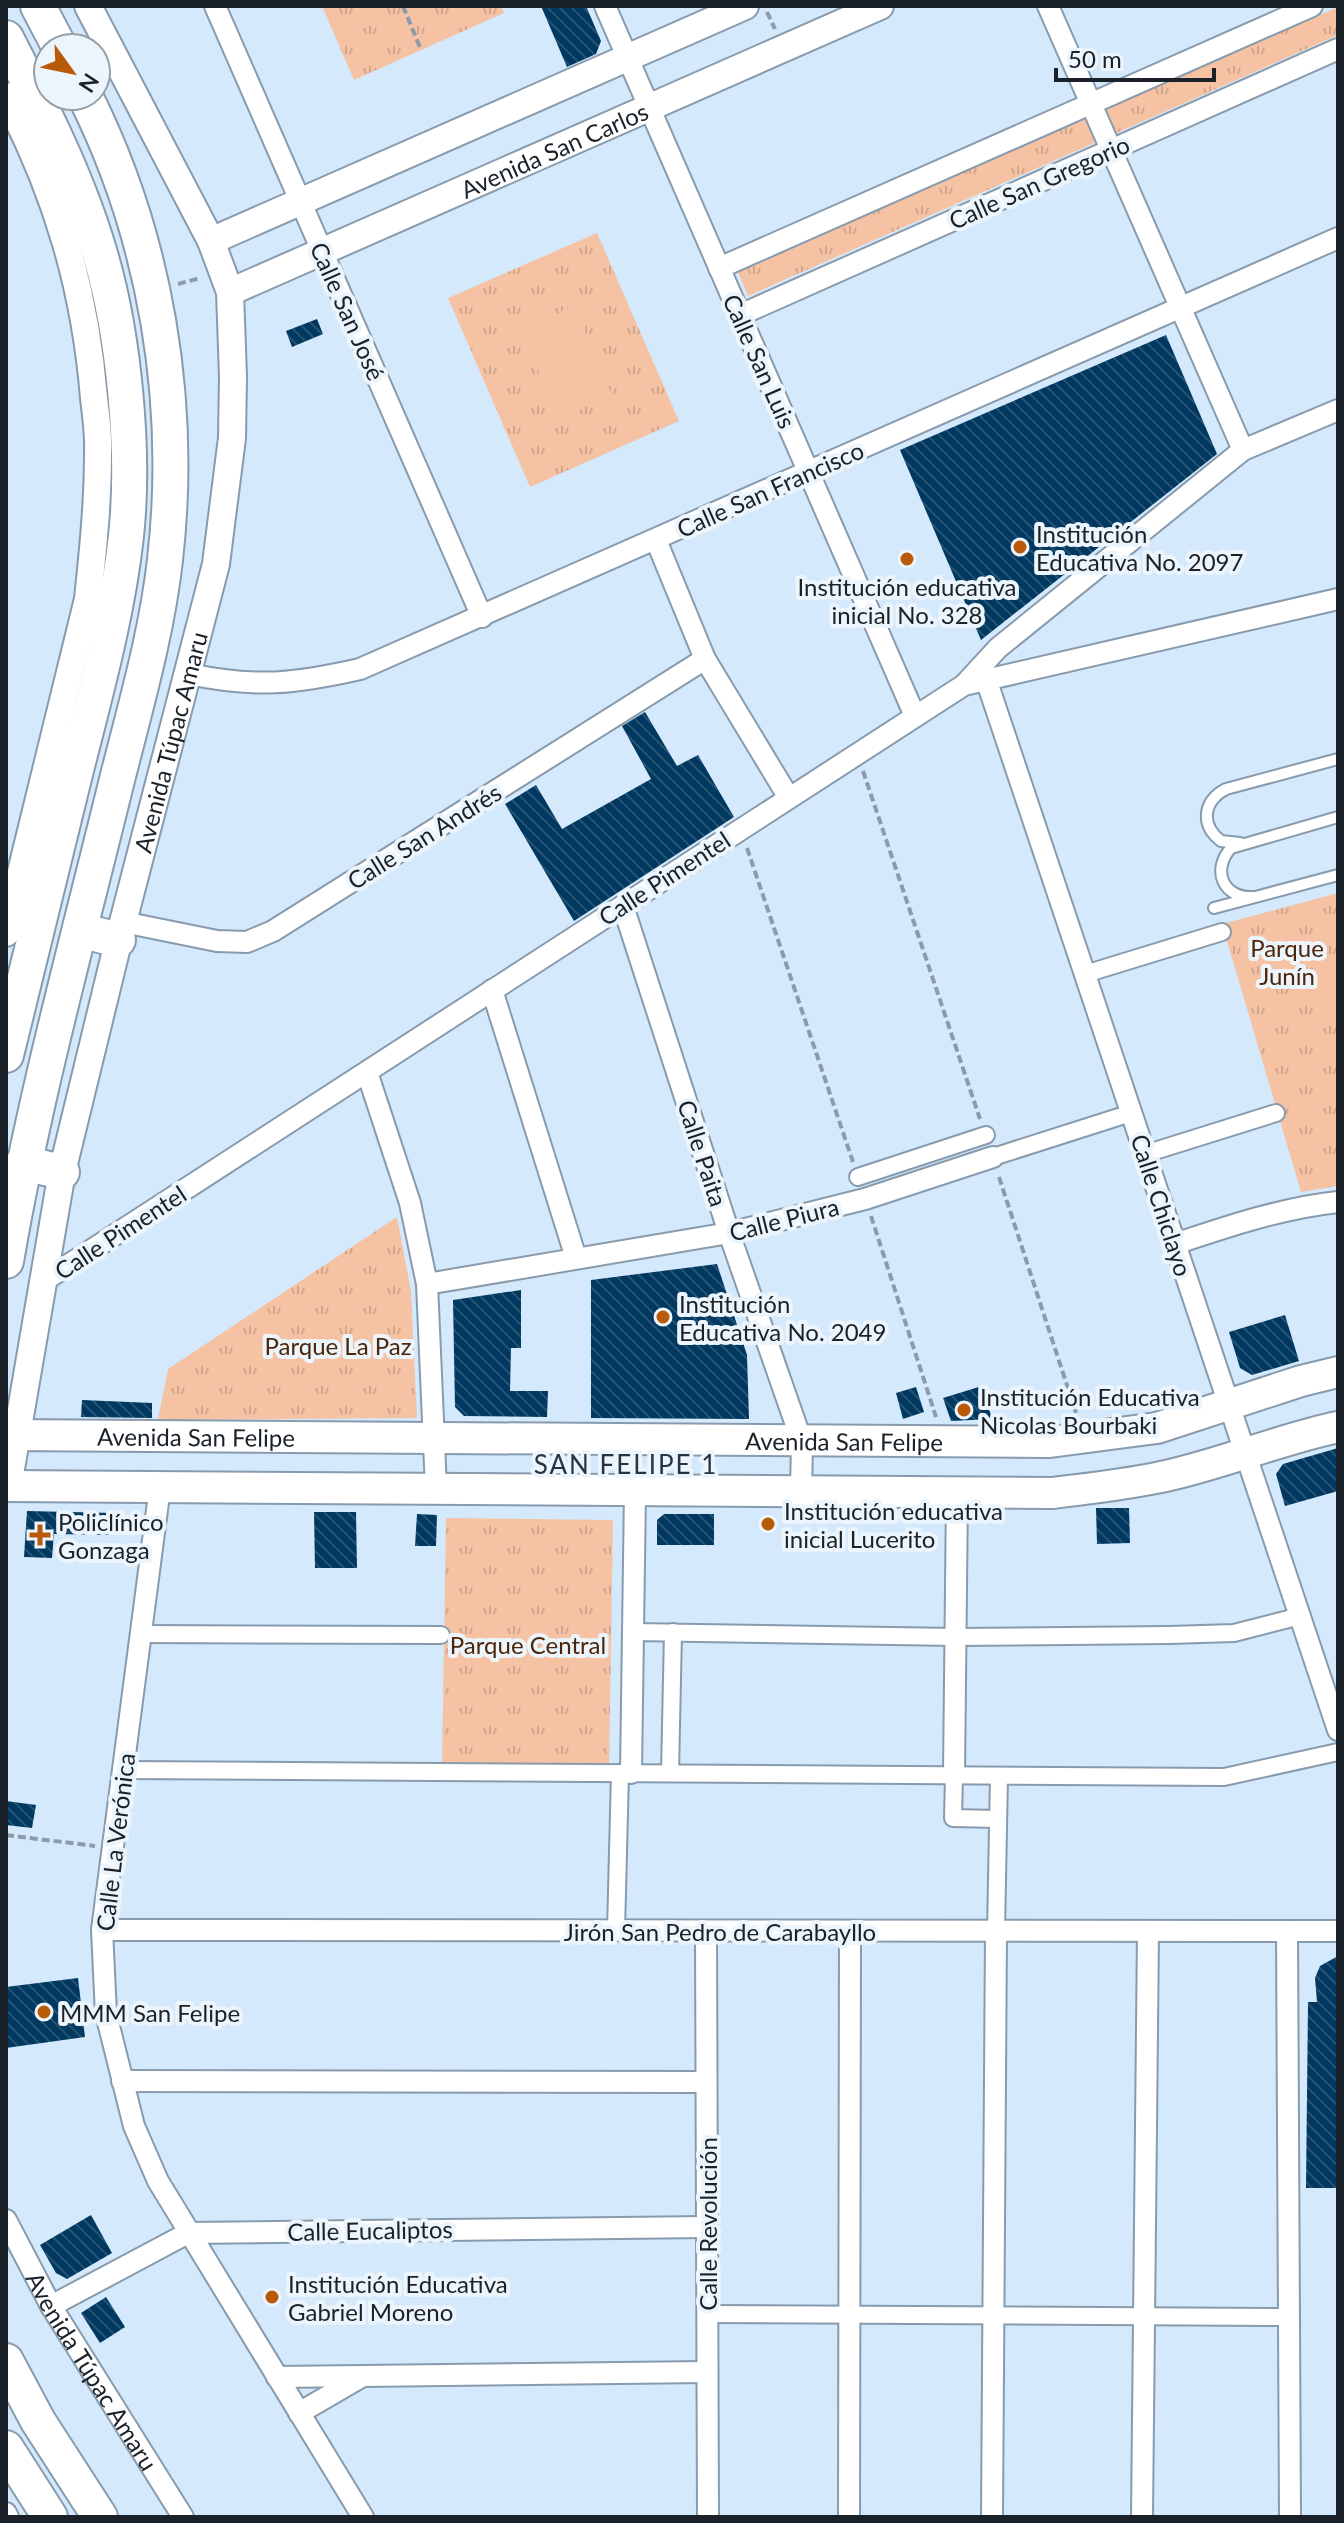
<svg xmlns="http://www.w3.org/2000/svg" width="1344" height="2523" viewBox="0 0 1344 2523" font-family="Lato,sans-serif">
	<style>
		.grass { fill: url(#grass-tufts) }
		.pitch { fill: #f5c2a3 }
		.building { fill: url(#building-back-hatch) }
		.lines { fill: none; stroke-linecap: round; stroke-linejoin: round }
		.service-casing { stroke: #889bad; stroke-width: 14 }
		.pedestrian-casing { stroke: #889bad; stroke-width: 20 }
		.minor-casing { stroke: #889bad; stroke-width: 24 }
		.tertiary-casing { stroke: #889bad; stroke-width: 30 }
		.secondary-casing { stroke: #889bad; stroke-width: 34 }
		.trunk-casing { stroke: #889bad; stroke-width: 38 }
		.path { stroke: #8b9ba9; stroke-width: 4; stroke-dasharray: 8 4; stroke-linecap: butt }
		.service { stroke: #fff; stroke-width: 10 }
		.pedestrian { stroke: #fff; stroke-width: 16 }
		.minor { stroke: #fff; stroke-width: 20 }
		.tertiary { stroke: #fff; stroke-width: 26 }
		.secondary { stroke: #fff; stroke-width: 30 }
		.trunk { stroke: #fff; stroke-width: 34 }
		.poi-dot { fill: #b85a0a; stroke: #ecf4fc; stroke-width: 3 }
		.labels { text-anchor: middle; dominant-baseline: central; stroke-width: 8; stroke-linejoin: round; paint-order: stroke }
		.street-label { font-size: 24px; fill: #1a2128; stroke: #ecf4fc }
		.poi-label { font-size: 24px; fill: #1a2128; stroke: #ecf4fc; text-anchor: start }
		.park-label { font-size: 24px; fill: #4d2509; stroke: #ecf4fc }
		.neighbourhood-label { font-size: 26px; letter-spacing: 2px; fill: #253544; stroke: #ecf4fc }
	</style>
	<defs>
		<pattern id="grass-tufts" width="24" height="20" patternUnits="userSpaceOnUse" patternTransform="scale(2)"><rect width="24" height="20" fill="#f5c2a3"/><path d="M3 7l-1-3M5 7V3M7 7l1-3M15 17l-1-3M17 17v-4M19 17l1-3" fill="none" stroke="#d1a68c"/></pattern>
		<pattern id="building-back-hatch" width="6" height="6" patternUnits="userSpaceOnUse" patternTransform="scale(2)"><rect width="6" height="6" fill="#003860"/><path d="M-1 5l2 2M0 0l6 6M5-1l2 2" fill="none" stroke="#255273"/></pattern>
	</defs>
	<rect width="100%" height="100%" fill="#d4e9fc"/>
	<!-- grass -->
	<g class="grass">
		<path d="M 322,6 L 501,6 L 504,13 L 354,80 Z"/>
		<path d="M 1338,7 L 1338,35 L 748,296 L 738,272 Z"/>
		<path d="M 597,233 L 679,421 L 530,487 L 448,298 Z"/>
		<path d="M 1338,893 L 1338,1186 L 1301,1192 L 1222,924 Z"/>
		<path d="M 397,1217 L 411,1292 L 417,1418 L 158,1420 L 168,1369 Z"/>
		<path d="M 446,1518 L 613,1520 L 609,1771 L 442,1769 Z"/>
	</g>
	<!-- pitch -->
	<g class="pitch">
		<path d="M 574,306 L 612,395 L 559,419 L 520,330 Z"/>
		<path d="M 1314,958 L 1338,958 L 1338,1020 L 1313,1020 Z"/>
	</g>
	<!-- building -->
	<g class="building">
		<path d="M 541,6 L 586,6 L 601,41 L 596,54 L 567,67 Z"/>
		<path d="M 317,319 L 323,334 L 292,347 L 286,331 Z"/>
		<path d="M 1166,335 L 1217,454 L 981,640 L 900,450 Z"/>
		<path d="M 645,712 L 677,766 L 698,755 L 734,817 L 574,921 L 505,804 L 536,785 L 562,829 L 651,779 L 622,726 Z"/>
		<path d="M 717,1264 L 747,1355 L 749,1419 L 591,1418 L 591,1280 Z"/>
		<path d="M 521,1290 L 521,1348 L 511,1348 L 510,1391 L 548,1391 L 547,1417 L 464,1416 L 455,1407 L 453,1300 Z"/>
		<path d="M 1285,1315 L 1299,1361 L 1252,1375 L 1240,1368 L 1229,1332 Z"/>
		<path d="M 982,1386 L 992,1419 L 951,1421 L 943,1398 Z"/>
		<path d="M 916,1387 L 924,1412 L 903,1419 L 896,1393 Z"/>
		<path d="M 82,1400 L 152,1403 L 152,1418 L 81,1417 Z"/>
		<path d="M 1338,1448 L 1338,1491 L 1285,1506 L 1276,1474 L 1283,1464 Z"/>
		<path d="M 1096,1508 L 1129,1508 L 1130,1543 L 1097,1544 Z"/>
		<path d="M 27,1511 L 112,1513 L 112,1535 L 54,1534 L 52,1558 L 24,1557 Z"/>
		<path d="M 314,1512 L 356,1512 L 357,1568 L 315,1568 Z"/>
		<path d="M 417,1514 L 437,1515 L 436,1546 L 415,1546 Z"/>
		<path d="M 664,1514 L 714,1514 L 714,1545 L 657,1545 L 657,1520 Z"/>
		<path d="M 6,1801 L 36,1805 L 32,1828 L 6,1825 Z"/>
		<path d="M 1338,1956 L 1338,2188 L 1306,2188 L 1308,2002 L 1317,2002 L 1315,1978 L 1320,1966 Z"/>
		<path d="M 78,1978 L 85,2037 L 6,2048 L 6,1987 Z"/>
		<path d="M 91,2215 L 112,2253 L 67,2279 L 56,2273 L 40,2245 Z"/>
		<path d="M 106,2297 L 125,2327 L 100,2343 L 81,2313 Z"/>
	</g>
	<g class="lines">
		<defs>
			<g id="service">
				<path d="M 1240,843 L 1221,841 C 1200,825 1203,801 1226,789 L 1338,759"/>
				<path d="M 1254,897 C 1223,899 1211,870 1231,848 L 1338,817"/>
				<path d="M 1214,908 L 1338,875"/>
			</g>
			<g id="pedestrian">
				<path d="M 1085,974 L 1222,932"/>
				<path d="M 1145,1154 L 1276,1113"/>
				<path d="M 993,1157 L 1131,1113"/>
				<path d="M 858,1177 L 986,1135"/>
				<path d="M 633,1632 L 955,1637 L 1169,1635 L 1234,1633 L 1300,1616"/>
				<path d="M 141,1634 L 441,1635"/>
				<path d="M 123,1770 L 1224,1777 L 1338,1752"/>
				<path d="M 670,1773 L 673,1632"/>
				<path d="M 954,1775 L 953,1818 L 998,1819"/>
				<path d="M 616,1931 L 620,1773"/>
				<path d="M 996,1932 L 999,1776"/>
				<path d="M 707,2314 L 1289,2317"/>
			</g>
			<g id="minor">
				<path d="M 215,6 L 482,617"/>
				<path d="M 605,6 L 915,716"/>
				<path d="M 1048,6 L 1243,450"/>
				<path d="M 719,268 L 1312,6"/>
				<path d="M 740,315 L 1338,49"/>
				<path d="M 656,540 L 705,659 L 789,798"/>
				<path d="M 189,674 C 256,688 294,684 360,669 L 1338,238"/>
				<path d="M 986,679 L 1338,1730"/>
				<path d="M 964,685 L 998,648 L 1243,450 L 1338,410"/>
				<path d="M 623,906 L 729,1233 L 802,1442 L 801,1493"/>
				<path d="M 123,922 L 217,941 L 247,942 L 273,931 L 705,659"/>
				<path d="M 492,990 L 576,1258"/>
				<path d="M 367,1072 L 410,1203 L 427,1284 L 436,1489"/>
				<path d="M 1175,1244 C 1229,1226 1282,1208 1338,1202"/>
				<path d="M 42,1282 L 964,685 L 1338,599"/>
				<path d="M 427,1284 L 729,1233 L 865,1199 L 993,1157"/>
				<path d="M 160,1487 L 102,1930 L 106,2014 L 134,2126 L 158,2181 L 363,2517"/>
				<path d="M 631,1773 L 635,1491"/>
				<path d="M 954,1775 L 957,1494"/>
				<path d="M 102,1930 L 1338,1931"/>
				<path d="M 706,1931 L 708,2517"/>
				<path d="M 1287,1931 L 1290,2517"/>
				<path d="M 122,2081 L 706,2082"/>
				<path id="s1" d="M 6,2220 L 51,2306 L 183,2517"/>
				<path d="M 51,2306 L 188,2233 L 707,2227"/>
				<path d="M 277,2377 L 707,2372"/>
				<path d="M 299,2413 L 361,2377"/>
				<path d="M 6,2513 L 8,2517"/>
				<path d="M 849,2517 L 850,1931"/>
				<path d="M 992,2517 L 996,1932"/>
				<path d="M 1142,2517 L 1148,1931"/>
			</g>
			<g id="tertiary">
				<path d="M 6,96 C 57,194 85,288 94,398 C 96,416 99,435 98,453 C 98,502 93,551 88,599 L 6,933"/>
				<path d="M 211,241 L 745,6"/>
				<path id="s2" d="M 230,292 L 880,6"/>
				<path id="s3" d="M 8,1486 L 62,1172 L 123,922 L 216,564 L 232,438 L 233,377 L 230,292 L 211,241 L 88,6"/>
			</g>
			<g id="secondary">
				<path id="s4" d="M 6,1435 L 1050,1442 L 1157,1428 L 1301,1381 L 1338,1372"/>
				<path d="M 6,1486 L 1053,1493 C 1092,1488 1132,1484 1170,1475 C 1227,1462 1281,1439 1338,1427"/>
			</g>
			<g id="trunk">
				<path d="M 38,6 L 60,48"/>
				<path d="M 6,38 C 42,108 78,178 100,254 C 124,335 135,452 126,536 C 117,618 94,698 74,778 C 51,870 29,963 6,1055"/>
				<path d="M 80,930 L 118,940"/>
				<path d="M 23,1163 L 62,1172"/>
				<path d="M 6,1261 C 33,1104 75,950 113,796 C 132,718 156,640 165,560 C 183,402 156,238 85,96"/>
				<path d="M 6,2361 L 38,2421 L 100,2517"/>
				<path d="M 6,2448 L 50,2517"/>
			</g>
		</defs>
		<!-- service casing -->
		<use href="#service" class="service-casing"/>
		<!-- pedestrian casing -->
		<use href="#pedestrian" class="pedestrian-casing"/>
		<!-- minor casing -->
		<use href="#minor" class="minor-casing"/>
		<!-- tertiary casing -->
		<use href="#tertiary" class="tertiary-casing"/>
		<!-- secondary casing -->
		<use href="#secondary" class="secondary-casing"/>
		<!-- trunk casing -->
		<use href="#trunk" class="trunk-casing"/>
		<!-- path -->
		<g class="path">
			<path d="M 403,6 L 421,50"/>
			<path d="M 767,12 L 775,29"/>
			<path d="M 178,284 L 200,278"/>
			<path d="M 863,771 L 980,1119"/>
			<path d="M 747,848 L 853,1162"/>
			<path d="M 999,1177 L 1077,1416"/>
			<path d="M 871,1216 L 936,1417"/>
			<path d="M 6,1835 L 95,1846"/>
		</g>
		<!-- service -->
		<use href="#service" class="service"/>
		<!-- pedestrian -->
		<use href="#pedestrian" class="pedestrian"/>
		<!-- minor -->
		<use href="#minor" class="minor"/>
		<!-- tertiary -->
		<use href="#tertiary" class="tertiary"/>
		<!-- secondary -->
		<use href="#secondary" class="secondary"/>
		<!-- trunk -->
		<use href="#trunk" class="trunk"/>
	</g>
	<!-- markers -->
	<g class="poi-dot">
		<circle cx="1020" cy="547" r="8"/>
		<circle cx="907" cy="559" r="8"/>
		<circle cx="663" cy="1317" r="8"/>
		<circle cx="964" cy="1410" r="8"/>
		<circle cx="768" cy="1524" r="8"/>
		<path d="M36 1523h8v8h8v8h-8v8h-8v-8h-8v-8h8z"/>
		<circle cx="44" cy="2012" r="8"/>
		<circle cx="272" cy="2297" r="8"/>
	</g>
	<g class="labels">
		<!-- street labels -->
		<g class="street-label">
			<text stroke="none"><textPath href="#s2" startOffset="354">Avenida San Carlos</textPath></text>
			<text transform="translate(1039 182) rotate(-24)">Calle San Gregorio</text>
			<text transform="translate(348 311) rotate(66)">Calle San José</text>
			<text transform="translate(760 361) rotate(66)">Calle San Luis</text>
			<text transform="translate(770 489) rotate(-24)">Calle San Francisco</text>
			<text stroke="none"><textPath href="#s3" startOffset="762">Avenida Túpac Amaru</textPath></text>
			<text transform="translate(424 836) rotate(-32)">Calle San Andrés</text>
			<text transform="translate(664 878) rotate(-33)">Calle Pimentel</text>
			<text transform="translate(703 1153) rotate(72)">Calle Paita</text>
			<text transform="translate(1162 1205) rotate(72)">Calle Chiclayo</text>
			<text transform="translate(784 1219) rotate(-14)">Calle Piura</text>
			<text transform="translate(120 1232) rotate(-33)">Calle Pimentel</text>
			<text stroke="none"><textPath href="#s4" startOffset="190">Avenida San Felipe</textPath></text>
			<text stroke="none"><textPath href="#s4" startOffset="838">Avenida San Felipe</textPath></text>
			<text transform="translate(115 1842) rotate(-83)">Calle La Verónica</text>
			<text x="720" y="1931">Jirón San Pedro de Carabayllo</text>
			<text transform="translate(707 2224) rotate(-90)">Calle Revolución</text>
			<text transform="translate(370 2230) rotate(-1)">Calle Eucaliptos</text>
			<text stroke="none"><textPath href="#s1" startOffset="174">Avenida Túpac Amaru</textPath></text>
		</g>
		<!-- poi labels -->
		<g class="poi-label">
			<text x="1036" y="533">Institución<tspan x="1036" dy="28">Educativa No. 2097</tspan></text>
			<text x="907" y="586" text-anchor="middle">Institución educativa<tspan x="907" dy="28">inicial No. 328</tspan></text>
			<text x="679" y="1303">Institución<tspan x="679" dy="28">Educativa No. 2049</tspan></text>
			<text x="980" y="1396">Institución Educativa<tspan x="980" dy="28">Nicolas Bourbaki</tspan></text>
			<text x="784" y="1510">Institución educativa<tspan x="784" dy="28">inicial Lucerito</tspan></text>
			<text x="58" y="1521">Policlínico<tspan x="58" dy="28">Gonzaga</tspan></text>
			<text x="60" y="2012">MMM San Felipe</text>
			<text x="288" y="2283">Institución Educativa<tspan x="288" dy="28">Gabriel Moreno</tspan></text>
		</g>
		<!-- park labels -->
		<g class="park-label">
			<text x="1287" y="947">Parque<tspan x="1287" dy="28">Junín</tspan></text>
			<text x="338" y="1345">Parque La Paz</text>
			<text x="528" y="1644">Parque Central</text>
		</g>
		<!-- neighbourhood labels -->
		<g class="neighbourhood-label">
			<text x="626" y="1464">SAN FELIPE 1</text>
		</g>
	</g>
	<!-- border -->
	<rect width="1344" height="2523" fill="none" stroke="#1a2128" stroke-width="16"/>
	<!-- north arrow -->
	<g transform="translate(72 72) rotate(123)"><circle r="38" fill="#ecf4fc" stroke="#98a0a7" stroke-width="2"/>
	<path d="M0-6L14 30L0 20L-14 30Z" fill="#b85a0a"/>
	<text y="-12" font-size="22" font-weight="bold" text-anchor="middle" fill="#1a2128">N</text>
	</g>
	<!-- scale -->
	<path d="M1056 68v12h158v-12" fill="none" stroke="#1a2128" stroke-width="4"/>
	<text x="1068" y="68" font-size="24" fill="#1a2128" stroke="#ecf4fc" stroke-width="6" paint-order="stroke">50 m</text>
</svg>
